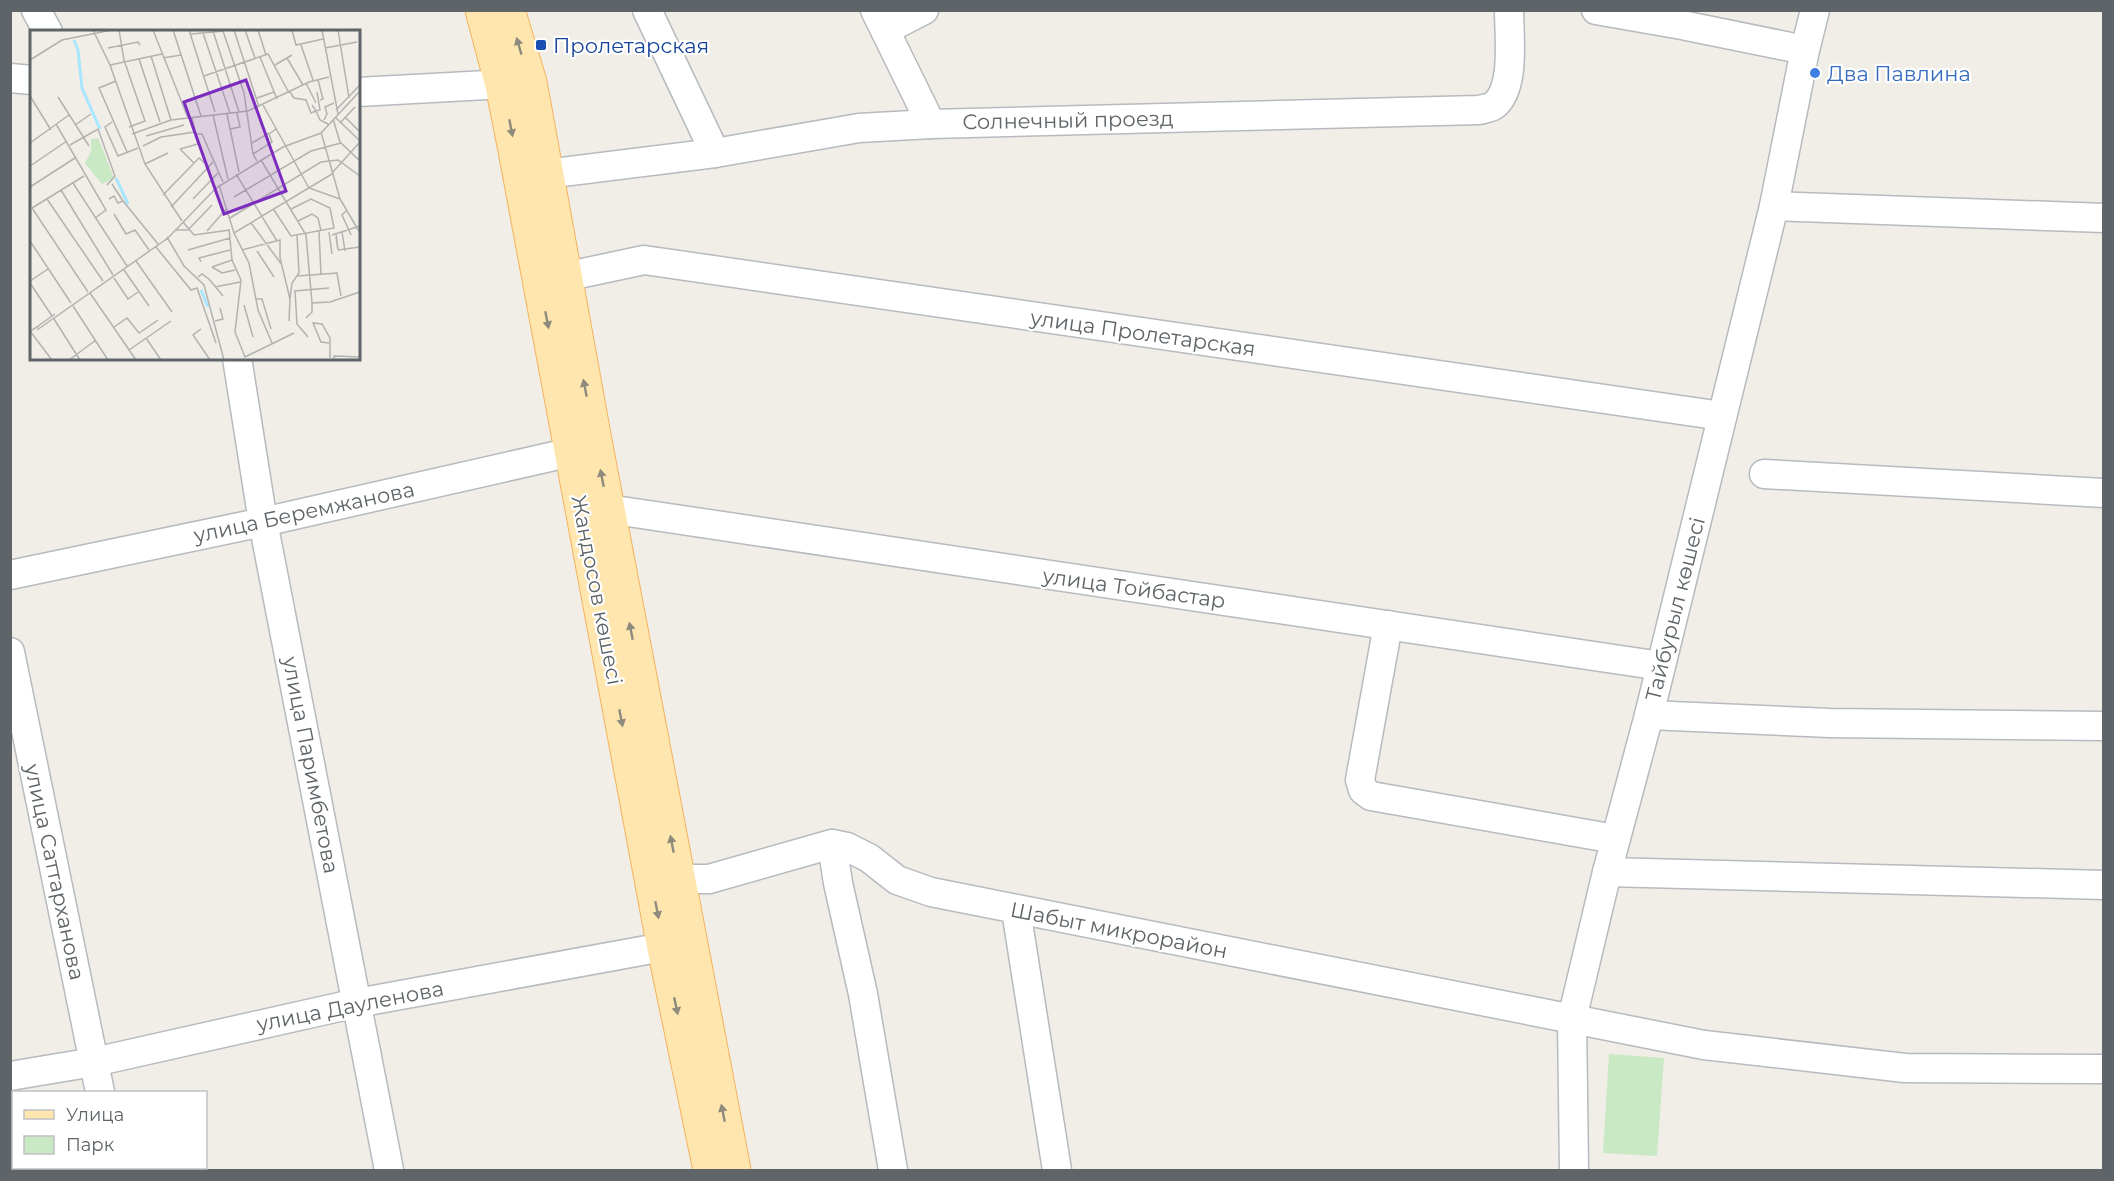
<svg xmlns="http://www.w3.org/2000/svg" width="2114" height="1181" viewBox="0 0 2114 1181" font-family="Montserrat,sans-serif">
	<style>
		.green { fill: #c9e8c4 }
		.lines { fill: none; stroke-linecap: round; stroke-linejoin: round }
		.minor-casing { stroke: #b7babe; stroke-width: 31 }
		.major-casing { stroke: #f4b35d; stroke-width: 35 }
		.minor { stroke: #fff; stroke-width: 28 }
		.major { stroke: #ffe6ae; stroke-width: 33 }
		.oneway { fill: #8e8b7c }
		.transit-dot { fill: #1a4fb4; stroke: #fff; stroke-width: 2 }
		.shop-dot { fill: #3f7fe0; stroke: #fff; stroke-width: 2 }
		.labels { text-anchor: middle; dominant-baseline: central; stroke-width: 4.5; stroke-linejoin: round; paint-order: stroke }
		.transit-label { font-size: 21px; fill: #164399; stroke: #fff; text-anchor: start }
		.shop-label { font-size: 21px; fill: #366cbe; stroke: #fff; text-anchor: start }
		.street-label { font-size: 21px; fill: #5e6467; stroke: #fff }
		.inset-river { fill: none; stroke: #a9e6ff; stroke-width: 3 }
		.inset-road { fill: none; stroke: #b2b2b0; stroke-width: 1.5 }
		.view { fill: #7b2cbf; fill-opacity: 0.15; stroke: #7b2cbf; stroke-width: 3 }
		.inset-edge { fill: none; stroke: #5e6467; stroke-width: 3 }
	</style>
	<rect width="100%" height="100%" fill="#f1ede7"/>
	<!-- green -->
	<path class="green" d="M 1609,1054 L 1664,1058 L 1657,1156 L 1603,1153 Z"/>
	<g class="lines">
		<defs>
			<g id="minor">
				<path d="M 36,10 L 48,32"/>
				<path d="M 647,10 L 715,153"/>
				<path d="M 875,10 L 931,124"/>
				<path d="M 1596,10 L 1682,25 L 1805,50"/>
				<path d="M 885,30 L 924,10"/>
				<path d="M 10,78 L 32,80"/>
				<path d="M 358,92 L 524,83"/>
				<path d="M 546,174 L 715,153 L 859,128 L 931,124 L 1479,110 C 1483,109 1489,108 1493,106 C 1516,90 1509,36 1509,10"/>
				<path d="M 1774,206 L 2104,218"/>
				<path d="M 564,277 L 644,260 L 1722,416"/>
				<path d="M 237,358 L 263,522 L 389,1170"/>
				<path d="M 1764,474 L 2104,493"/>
				<path d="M 608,509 L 1661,666"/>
				<path d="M 10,575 L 263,522 L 594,447"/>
				<path d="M 1388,625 L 1360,780 L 1363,790 L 1371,796 L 1615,839"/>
				<path d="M 10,652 L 100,1092"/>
				<path d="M 1649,715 L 1830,723 L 2104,726"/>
				<path d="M 832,844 L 838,883 L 863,994 L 893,1170"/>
				<path d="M 1607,872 L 2104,885"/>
				<path d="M 679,879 L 709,879 L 832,844 L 847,847 L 869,858 L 897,880 L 931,892 L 1704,1045 L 1905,1068 L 2104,1069"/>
				<path d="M 1016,910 L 1057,1170"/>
				<path d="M 10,1076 L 94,1062 L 357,1003 L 685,943"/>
				<path d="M 114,1168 L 115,1170"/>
				<path d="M 1574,1170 L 1572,1019 L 1607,872 L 1649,715 L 1774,206 L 1805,50 L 1815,10"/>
			</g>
			<g id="major">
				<path d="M 482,10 L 502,85 L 514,145 L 664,948 L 710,1170"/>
				<path d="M 508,10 L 530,82 L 596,446 L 734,1170"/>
			</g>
		</defs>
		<!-- minor casing -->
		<use href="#minor" class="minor-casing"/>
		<!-- major casing -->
		<use href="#major" class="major-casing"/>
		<!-- minor -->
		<use href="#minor" class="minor"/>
		<!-- major -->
		<use href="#major" class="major"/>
	</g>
	<!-- one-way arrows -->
	<defs><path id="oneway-solid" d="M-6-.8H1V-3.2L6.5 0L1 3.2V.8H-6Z" transform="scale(1.5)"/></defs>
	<g class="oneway">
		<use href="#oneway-solid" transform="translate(519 46) rotate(-106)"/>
		<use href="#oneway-solid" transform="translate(511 128) rotate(79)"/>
		<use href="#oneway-solid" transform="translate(547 320) rotate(79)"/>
		<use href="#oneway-solid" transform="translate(585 388) rotate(-101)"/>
		<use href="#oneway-solid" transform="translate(602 478) rotate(-101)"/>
		<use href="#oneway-solid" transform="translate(631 631) rotate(-101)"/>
		<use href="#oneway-solid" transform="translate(621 718) rotate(79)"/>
		<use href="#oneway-solid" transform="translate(672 844) rotate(-101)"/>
		<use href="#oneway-solid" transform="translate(657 910) rotate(79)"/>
		<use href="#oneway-solid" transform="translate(676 1006) rotate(78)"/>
		<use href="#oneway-solid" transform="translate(723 1113) rotate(-101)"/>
	</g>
	<!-- markers -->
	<rect class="transit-dot" x="535" y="39" width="12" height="12" rx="3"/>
	<circle class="shop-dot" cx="1815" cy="73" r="6"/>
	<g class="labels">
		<!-- transit labels -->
		<g class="transit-label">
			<text x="553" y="45">Пролетарская</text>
		</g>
		<!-- shop labels -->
		<g class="shop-label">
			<text x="1827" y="73">Два Павлина</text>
		</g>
		<!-- street labels -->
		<g class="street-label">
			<text transform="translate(1068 120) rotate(-1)">Солнечный проезд</text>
			<text transform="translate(1143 333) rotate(8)">улица Пролетарская</text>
			<text transform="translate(304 512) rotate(-12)">улица Беремжанова</text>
			<text transform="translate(1134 588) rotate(8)">улица Тойбастар</text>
			<text transform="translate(597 590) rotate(79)">Жандосов көшесі</text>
			<text transform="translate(1675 609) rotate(-76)">Тайбурыл көшесі</text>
			<text transform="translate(311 765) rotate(79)">улица Паримбетова</text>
			<text transform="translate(55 872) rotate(78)">улица Саттарханова</text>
			<text transform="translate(1119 930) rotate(11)">Шабыт микрорайон</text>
			<text transform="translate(350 1006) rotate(-11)">улица Дауленова</text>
		</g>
	</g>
	<!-- overview -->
	<g transform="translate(30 30)">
		<rect width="330" height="330" fill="#f1ede7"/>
		<path d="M 68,108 L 84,148 L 72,154 L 55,133 L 61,121 L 61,109 Z" fill="#c9e8c4"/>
		<path class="inset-river" d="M 44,10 L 48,20 L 52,58 L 70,99M 86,148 L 98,174M 171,260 L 178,277"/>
		<path class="inset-road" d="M 63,0 L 80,35 L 115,134 L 152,191M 89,0 L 94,30 L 115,91 L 99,97M 123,0 L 158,88M 143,0 L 171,86M 159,0 L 185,82M 204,0 L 229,77M 215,0 L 225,28M 228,0 L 236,25M 262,0 L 266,15 L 293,9M 292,0 L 308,84M 308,0 L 319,68M 183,1 L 209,82M 193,1 L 214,63 L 223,124 L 227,131M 173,3 L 200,83M 161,4 L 194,1M 271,15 L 283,50M 78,18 L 108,12 L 110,15M 295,18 L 327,12M 121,26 L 141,90M 230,27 L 247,69M 133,28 L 151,25M 257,28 L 273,55M 109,29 L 130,92M 0,30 L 32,10 L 82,0M 80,35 L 132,24M 245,35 L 262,25M 174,46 L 238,24 L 259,63M 288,50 L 293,69 L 290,70M 86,51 L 69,58 L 97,122M 276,53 L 286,73M 260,62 L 264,68 L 276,70 L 281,83 L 286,81 L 290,90 L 298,94M 0,66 L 21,100M 28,67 L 59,116M 227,68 L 244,62M 233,75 L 279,158 L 310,169M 282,75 L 286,81 L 290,80 L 287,62M 306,80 L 330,55M 197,84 L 209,142M 183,85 L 198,149M 305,87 L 330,111M 315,87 L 330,102M 303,89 L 310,112 L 330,131M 294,90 L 297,84 L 295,77 L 304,73M 82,92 L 75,97 L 88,126 L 108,118M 310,93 L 325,77M 26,94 L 76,180 L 65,188M 45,95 L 61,84M 200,99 L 210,97 L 207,83M 291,102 L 310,169 L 330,203M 102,104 L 141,90 L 218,81 L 279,52 L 299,47M 165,104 L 172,104 L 193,152M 116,106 L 154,95M 0,113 L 39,85M 222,113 L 239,103M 40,115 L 68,99 L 85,146 L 77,155M 113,116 L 131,107 L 165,102M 150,119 L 168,114 L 162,88M 150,119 L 164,133M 223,124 L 242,112 L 239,104 L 246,99M 231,130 L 276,205 L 282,273 L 282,282 L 276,288M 115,134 L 138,123M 0,136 L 37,111M 302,143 L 330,112M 206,144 L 247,211M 43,153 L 97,236M 189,155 L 204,203 L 219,233 L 228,280 L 242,313M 0,157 L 45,128M 31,160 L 83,245M 133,165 L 169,128 L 179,137M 204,167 L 281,121 L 311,113M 17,169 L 73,251M 79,169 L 84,166 L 88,173 L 93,171 L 82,154M 163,169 L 188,143M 93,171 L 128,214M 141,177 L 183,132M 2,178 L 58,262M 2,178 L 54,146M 244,180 L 261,206 L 304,198 L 300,178 L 281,169 L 261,179M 316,181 L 312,185 L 321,205M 84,184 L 96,204 L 105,200 L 119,220M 200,188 L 291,132 L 308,130 L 330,146M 268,191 L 282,184 L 288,188 L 291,201M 153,192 L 164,205 L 200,200M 221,193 L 252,235M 199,199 L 202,230 L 211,250 L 205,302 L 215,327 L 264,303M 146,200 L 158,200 L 182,175M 177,201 L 197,178M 289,201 L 291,245M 299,202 L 302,224M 312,202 L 315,221M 204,203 L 302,144M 306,203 L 308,220 L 306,207M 302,205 L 330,196M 137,207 L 154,236 L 174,255 L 194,330M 0,211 L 41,273M 126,217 L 161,260 L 167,258 L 186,313M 158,220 L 200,208M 212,220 L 250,210 L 250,228 L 260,269 L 262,253 L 269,243 L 267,205M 308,220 L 330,217M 227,221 L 244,247M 106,231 L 142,282M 171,232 L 169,228 L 200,220M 182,237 L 192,243 L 205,240M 182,237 L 202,230M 94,240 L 119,276M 268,246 L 307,243 L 311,266M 168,247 L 172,244 L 179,249 L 193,266M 84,248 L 98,269 L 108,262M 0,251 L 18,239M 0,253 L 22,286M 185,257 L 210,252M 264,261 L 299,258M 265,261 L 267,294 L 278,307M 60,263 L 106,330M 226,269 L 232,269 L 241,299M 282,273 L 300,272 L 330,262M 214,275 L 223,307M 43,276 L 78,330M 24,289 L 50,330M 185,291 L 193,289 L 190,278M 259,291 L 260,269M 8,296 L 25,284M 9,296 L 0,301 L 22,330M 84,297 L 97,288 L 109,303 L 128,290M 171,299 L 163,305 L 180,330M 7,300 L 138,208 L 186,158 L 253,117 L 291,103 L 330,61M 116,308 L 131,330M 299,313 L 291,312 L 283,293 L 292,294 L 300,308 L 300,328M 99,320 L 141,291M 39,330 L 66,310M 304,330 L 304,326 L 330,327"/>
		<path class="view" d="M 216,50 L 256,161 L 194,184 L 154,72 Z"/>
		<rect width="330" height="330" class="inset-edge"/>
	</g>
	<!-- border -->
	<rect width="2114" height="1181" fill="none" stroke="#5e6467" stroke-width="24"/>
	<!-- legend -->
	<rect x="12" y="1091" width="195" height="78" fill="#ffffff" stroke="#bfc1c2" stroke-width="1.5"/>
	<rect x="24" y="1110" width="30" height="9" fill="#ffe6ae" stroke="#bfc1c2" stroke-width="1.5"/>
	<text x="66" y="1121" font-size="18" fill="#5e6467">Улица</text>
	<rect x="24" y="1136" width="30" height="18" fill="#c9e8c4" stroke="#bfc1c2" stroke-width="1.5"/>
	<text x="66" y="1151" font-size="18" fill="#5e6467">Парк</text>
</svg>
